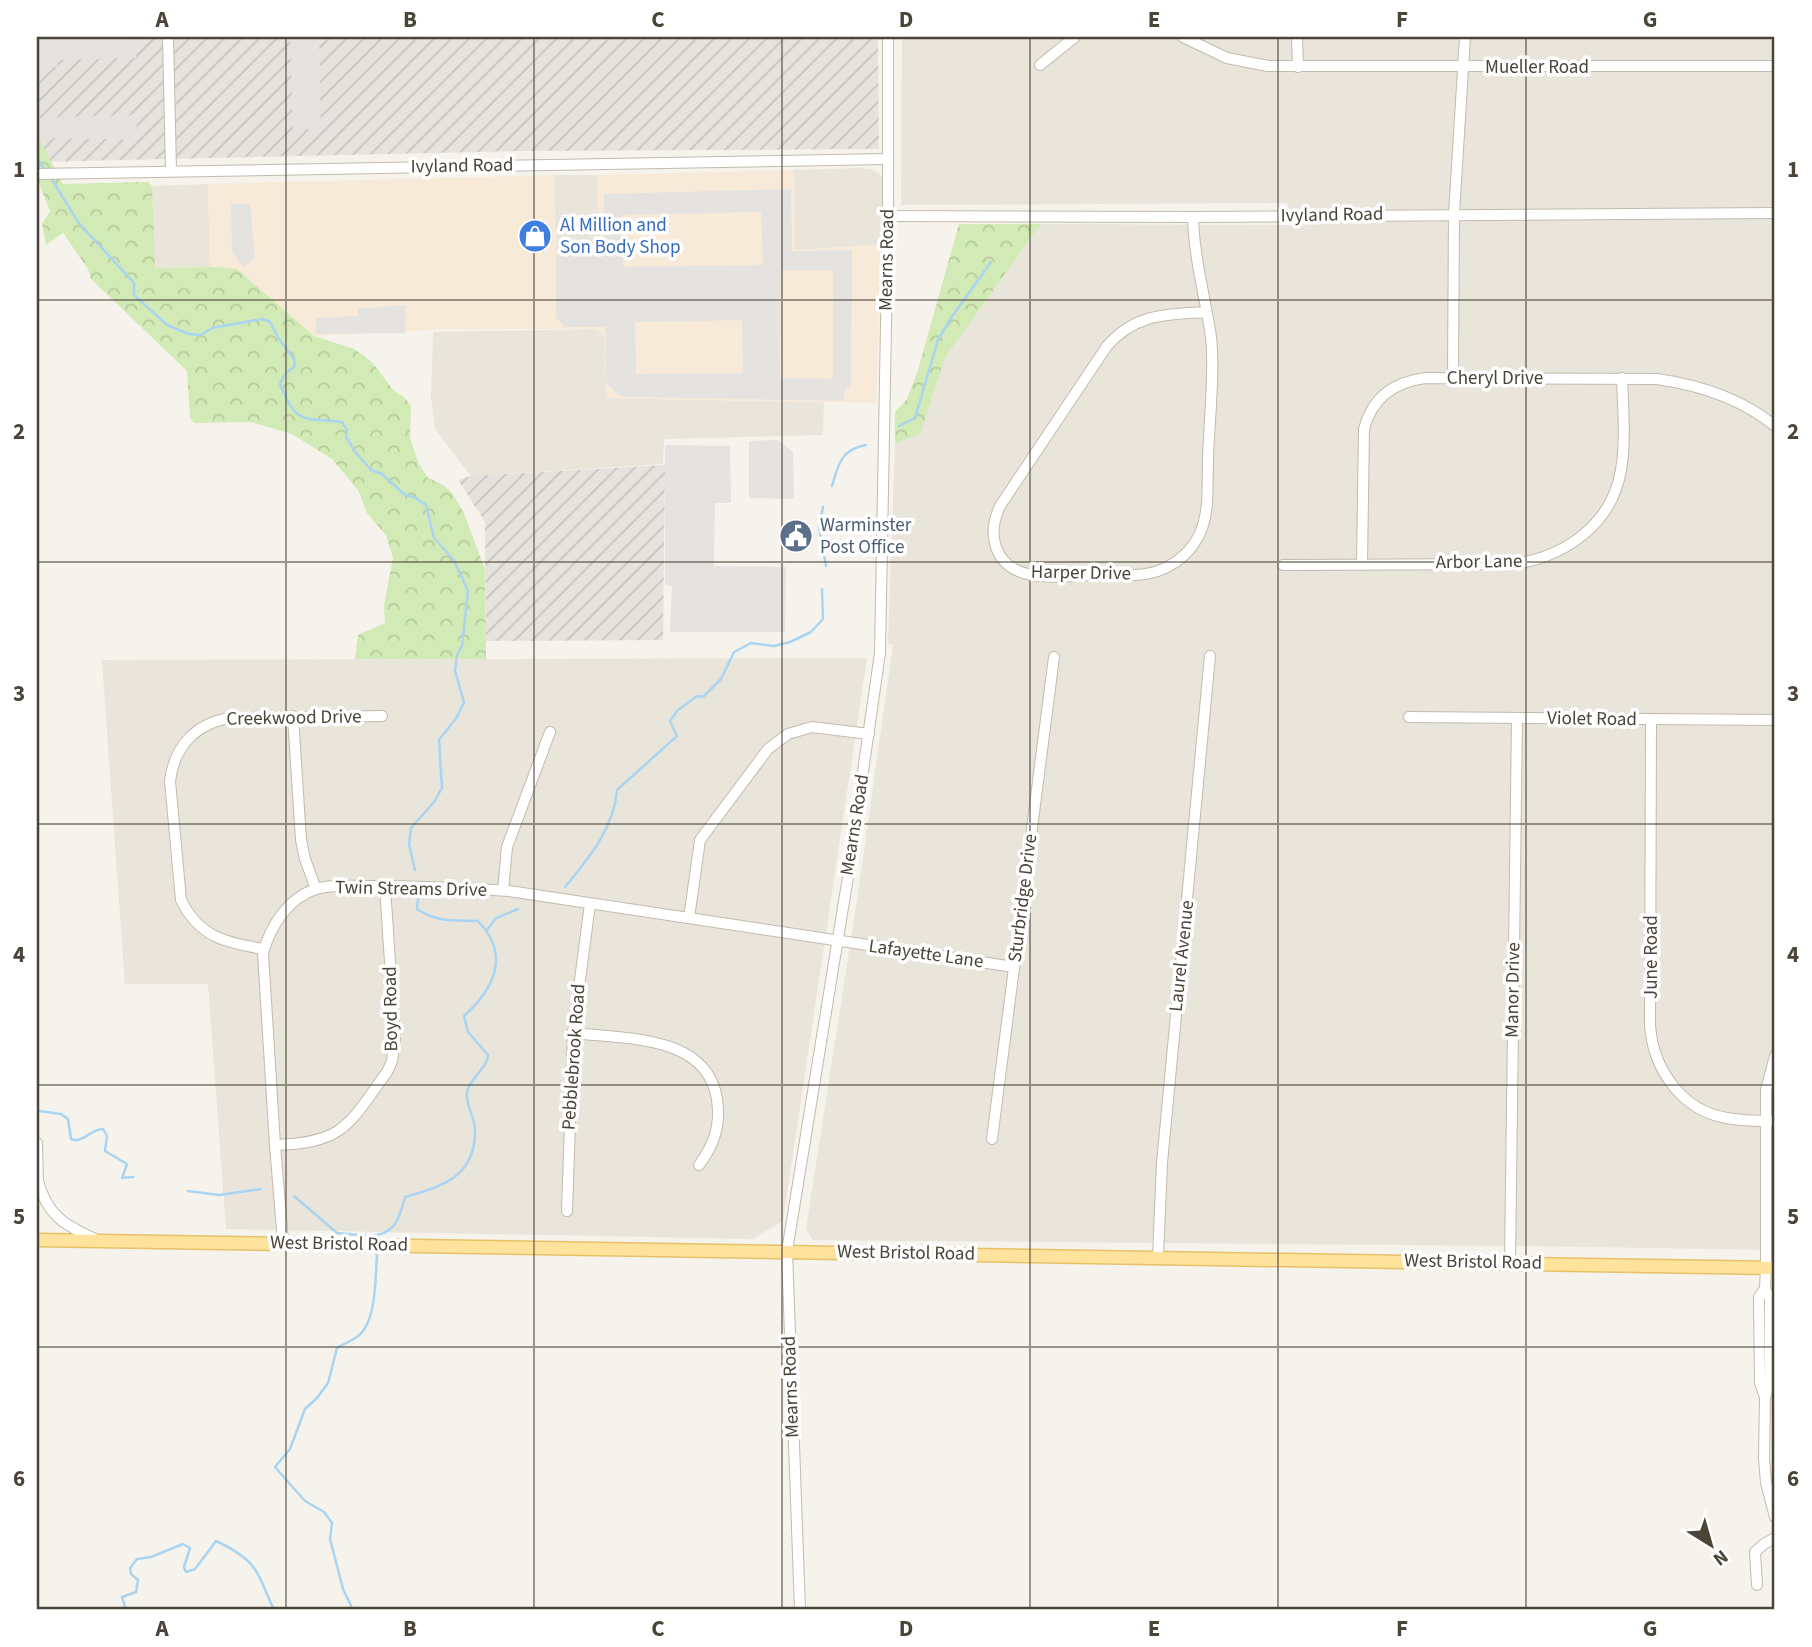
<svg xmlns="http://www.w3.org/2000/svg" width="1812" height="1647" viewBox="0 0 1812 1647" font-family="'Source Sans 3',sans-serif">
	<style>
		.residential { fill: #eae5da }
		.commercial { fill: #f7ead8 }
		.industrial { fill: url(#industrial-furrows) }
		.forest { fill: url(#forest-crowns) }
		.parking { fill: #e5e3e0; fill-rule: evenodd }
		.lines { fill: none; stroke-linecap: round; stroke-linejoin: round }
		.stream { stroke: #a9d4f2; stroke-width: 2.5 }
		.minor-casing { stroke: #c2bbae; stroke-width: 12 }
		.major-casing { stroke: #e6c16a; stroke-width: 15 }
		.minor { stroke: #fff; stroke-width: 10 }
		.major { stroke: #ffe39c; stroke-width: 12 }
		.grid { fill: none; stroke: #4b4439; stroke-width: 2; stroke-opacity: 0.55 }
		.labels { text-anchor: middle; dominant-baseline: central; stroke-width: 7; stroke-linejoin: round; paint-order: stroke }
		.street-label { font-size: 19px; fill: #4b4439; stroke: #fff }
		.shop-label { font-size: 19px; fill: #366cbe; stroke: #fff; text-anchor: start }
		.service-label { font-size: 19px; fill: #4e5e75; stroke: #fff; text-anchor: start }
		.neatline { fill: none; stroke: #4b4439; stroke-width: 2.5 }
		.grid-label { font-size: 23px; text-anchor: middle; font-weight: bold; fill: #4b4439 }
	</style>
	<defs>
		<pattern id="industrial-furrows" width="10" height="10" patternUnits="userSpaceOnUse" patternTransform="scale(1.75)"><rect width="10" height="10" fill="#e6e2dd"/><path d="M-1 1l2-2M0 10L10 0M9 11l2-2" fill="none" stroke="#c7c3be"/></pattern>
		<pattern id="forest-crowns" width="20" height="18" patternUnits="userSpaceOnUse" patternTransform="scale(1.75)"><rect width="20" height="18" fill="#d2eab5"/><path d="M2 6a3 3 0 1 1 6 0M12 15a3 3 0 1 1 6 0" fill="none" stroke="#b6ca9c"/></pattern>
	</defs>
	<rect width="100%" height="100%" fill="#f6f3ec"/>
	<!-- residential -->
	<g class="residential">
		<path d="M 902,37 L 1775,37 L 1775,1250 L 1518,1246 L 813,1240 L 806,1229 L 857,900 L 893,645 L 888,643 L 895,443 L 920,435 L 945,358 L 1037,229 L 1043,224 L 1289,225 L 1288,203 L 901,205 Z"/>
		<path d="M 862,168 L 871,169 L 880,174 L 882,178 L 882,245 L 795,250 L 794,170 Z"/>
		<path d="M 554,175 L 597,175 L 600,252 L 556,251 Z"/>
		<path d="M 208,184 L 210,267 L 154,269 L 152,186 Z"/>
		<path d="M 597,329 L 604,336 L 607,398 L 824,402 L 823,435 L 664,439 L 663,464 L 471,476 L 435,429 L 431,398 L 433,332 Z"/>
		<path d="M 867,658 L 783,1221 L 752,1239 L 226,1229 L 208,984 L 125,984 L 102,660 Z"/>
	</g>
	<!-- commercial -->
	<path class="commercial" d="M 794,170 L 795,250 L 882,245 L 876,403 L 607,398 L 604,336 L 596,329 L 446,329 L 314,336 L 237,269 L 210,267 L 208,184 L 554,175 L 555,251 L 600,252 L 597,175 Z"/>
	<!-- industrial -->
	<g class="industrial">
		<path d="M 37,37 L 878,37 L 879,149 L 522,151 L 37,162 Z"/>
		<path d="M 665,465 L 663,640 L 486,641 L 485,522 L 458,480 L 471,476 Z"/>
	</g>
	<!-- forest -->
	<g class="forest">
		<path d="M 37,126 L 39,138 L 63,184 L 148,182 L 152,186 L 155,268 L 213,267 L 237,269 L 314,336 L 354,349 L 372,362 L 394,391 L 404,397 L 411,406 L 410,438 L 418,462 L 428,478 L 442,484 L 452,493 L 464,513 L 485,570 L 486,659 L 355,659 L 358,635 L 385,623 L 384,605 L 393,558 L 386,535 L 367,513 L 358,490 L 332,459 L 292,434 L 251,422 L 194,423 L 190,418 L 187,371 L 91,279 L 88,269 L 63,233 L 46,245 L 42,224 L 50,211 L 37,179 Z"/>
		<path d="M 959,224 L 1043,224 L 1037,229 L 945,358 L 920,435 L 895,443 L 895,412 L 907,399 L 918,370 Z"/>
	</g>
	<!-- parking -->
	<g class="parking">
		<path d="M 48,37 L 135,37 L 136,58 L 58,60 L 57,67 L 37,66 L 37,38 Z"/>
		<path d="M 290,37 L 319,37 L 321,129 L 293,130 Z"/>
		<path d="M 136,115 L 137,140 L 39,138 L 38,118 Z"/>
		<path d="M 791,189 L 792,251 L 852,250 L 851,387 L 845,388 L 844,401 L 624,397 L 615,392 L 606,383 L 605,327 L 565,327 L 556,317 L 556,255 L 605,252 L 604,194 ZM 761,212 L 763,265 L 623,267 L 621,215 ZM 781,270 L 833,270 L 833,379 L 780,378 ZM 742,320 L 743,373 L 636,374 L 635,322 Z"/>
		<path d="M 231,204 L 250,204 L 255,257 L 244,268 L 232,252 Z"/>
		<path d="M 406,305 L 405,333 L 315,334 L 316,318 L 358,316 L 358,309 Z"/>
		<path d="M 778,440 L 793,452 L 794,499 L 749,498 L 749,441 Z"/>
		<path d="M 665,445 L 730,446 L 731,503 L 715,503 L 714,566 L 786,567 L 785,632 L 670,632 L 672,586 L 665,585 Z"/>
	</g>
	<g class="lines">
		<!-- stream -->
		<g class="stream">
			<path d="M 37,158 L 45,170"/>
			<path d="M 51,178 L 78,222 L 134,283 L 134,295 L 167,325 L 189,334 L 201,335 L 212,328 L 245,322 L 263,319 L 270,322 L 279,339 L 294,359 L 295,366 L 285,374 L 280,384 C 297,426 302,417 342,422 L 347,430 L 346,437 L 356,453 L 371,470 L 382,474 L 405,495 L 414,497 L 426,505 L 434,538 L 454,560 L 468,591 L 462,646 L 457,655 L 455,671 L 464,702 L 457,717 L 439,740 L 442,788 L 434,802 L 411,828 L 409,844 L 415,870"/>
			<path d="M 899,426 L 915,418 L 938,340 L 951,318 L 991,262"/>
			<path d="M 832,486 C 838,464 842,449 866,445"/>
			<path d="M 823,507 L 819,527 L 826,566"/>
			<path d="M 565,887 C 589,858 614,828 617,790 L 677,736 L 670,721 L 677,711 L 697,696 L 703,697 L 721,679 L 734,652 L 751,643 L 774,646 L 790,642 L 811,632 L 823,619 L 822,589"/>
			<path d="M 487,930 L 496,918 L 518,909"/>
			<path d="M 40,1111 L 61,1114 L 68,1119 L 71,1139 C 83,1144 90,1129 103,1129 L 107,1136 L 105,1151 L 127,1164 L 122,1178 L 133,1177"/>
			<path d="M 188,1191 L 219,1195 L 261,1189"/>
			<path d="M 294,1196 L 337,1233 L 369,1236 L 371,1242"/>
			<path d="M 369,1236 C 395,1235 399,1220 405,1197 C 443,1186 476,1177 475,1129 C 475,1117 465,1105 467,1092 C 470,1078 487,1069 488,1055 L 468,1032 L 464,1016 C 494,989 511,955 478,921 C 455,920 438,923 417,909 L 418,899"/>
			<path d="M 126,1610 L 122,1597 L 136,1592 L 138,1580 L 131,1574 L 130,1568 L 137,1559 L 151,1557 L 183,1544 L 190,1548 L 184,1567 L 186,1572 L 195,1569 L 216,1541 C 258,1561 256,1570 274,1610"/>
			<path d="M 353,1610 L 343,1589 L 330,1539 L 332,1523 L 324,1512 L 305,1501 L 275,1467 L 290,1449 L 305,1409 L 317,1398 L 328,1383 L 337,1348 C 343,1344 351,1341 357,1337 C 377,1323 375,1278 377,1256 L 375,1251"/>
		</g>
		<defs>
			<g id="minor">
				<path d="M 168,37 L 171,171"/>
				<path d="M 1183,37 L 1227,58 L 1268,66 L 1775,66"/>
				<path d="M 1297,37 L 1298,67"/>
				<path d="M 1040,65 L 1075,37"/>
				<path d="M 37,174 L 888,159"/>
				<path d="M 888,216 L 1193,217 L 1775,213"/>
				<path d="M 1193,217 C 1194,258 1205,296 1211,337 C 1215,372 1209,423 1208,459 C 1207,483 1210,511 1200,533 C 1193,549 1179,562 1163,569 C 1143,578 1116,575 1094,575 C 1062,576 1009,586 996,547 C 991,532 994,520 1000,506 L 1107,346 C 1136,313 1165,315 1206,312"/>
				<path d="M 1453,378 L 1454,214 L 1465,37"/>
				<path d="M 1362,564 L 1364,429 C 1372,398 1394,382 1425,378 L 1657,379 C 1699,385 1742,399 1775,426"/>
				<path d="M 1283,565 L 1515,564 C 1566,556 1612,524 1621,470 C 1626,441 1623,408 1622,378"/>
				<path d="M 293,716 L 301,840 L 305,859 L 316,889"/>
				<path d="M 1409,717 L 1775,720"/>
				<path d="M 1651,719 L 1650,1025 C 1653,1069 1682,1111 1727,1118 C 1742,1121 1759,1121 1775,1121"/>
				<path d="M 503,890 L 507,847 L 550,732"/>
				<path d="M 689,918 L 700,840 L 768,749 L 788,734 L 812,727 L 869,734"/>
				<path d="M 264,949 C 226,943 199,937 181,900 L 170,781 C 174,747 195,724 229,718 L 382,716"/>
				<path d="M 573,1033 C 623,1039 707,1034 717,1099 C 721,1125 714,1145 699,1165"/>
				<path d="M 992,1139 L 1054,657"/>
				<path d="M 37,1143 L 38,1185"/>
				<path d="M 275,1145 C 345,1143 349,1124 387,1072 L 392,1061 L 395,1039 L 385,886"/>
				<path d="M 38,1181 C 47,1215 64,1225 95,1239"/>
				<path d="M 567,1211 L 573,1033 L 590,904"/>
				<path d="M 283,1242 L 275,1145 L 263,953 C 270,927 288,898 316,889 C 333,884 352,886 369,886 C 416,886 462,888 509,891 L 1014,967"/>
				<path d="M 1158,1257 L 1162,1163 L 1210,656"/>
				<path d="M 1510,1262 L 1517,718"/>
				<path d="M 1765,1288 L 1770,1299 L 1770,1383 L 1765,1397 L 1764,1458 L 1766,1483 L 1775,1517"/>
				<path d="M 1765,1397 L 1760,1383 L 1759,1303 L 1759,1297 L 1765,1288 L 1766,1268 L 1766,1090 L 1775,1056"/>
				<path d="M 1757,1585 L 1755,1552 L 1764,1544 L 1775,1538"/>
				<path d="M 800,1610 L 787,1251 L 847,883 L 880,653 L 888,216 L 888,37"/>
			</g>
			<path id="major" d="M 37,1240 L 1775,1268"/>
		</defs>
		<!-- minor casing -->
		<use href="#minor" class="minor-casing"/>
		<!-- major casing -->
		<use href="#major" class="major-casing"/>
		<!-- minor -->
		<use href="#minor" class="minor"/>
		<!-- major -->
		<use href="#major" class="major"/>
	</g>
	<!-- grid -->
	<path class="grid" d="M 286,37 L 286,1610M 534,37 L 534,1610M 782,37 L 782,1610M 1030,37 L 1030,1610M 1278,37 L 1278,1610M 1526,37 L 1526,1610M 37,300 L 1775,300M 37,562 L 1775,562M 37,824 L 1775,824M 37,1085 L 1775,1085M 37,1347 L 1775,1347"/>
	<!-- icons -->
	<defs>
		<symbol id="shop-disc" viewBox="-11 -11 22 22"><circle r="9.5" fill="#3f7fe0" stroke="#fff"/><path d="M-5-2.5h2.3a2.7 3.5 0 0 1 5.4 0H5L5.5 6h-11ZM-1.5-2.5h3a1.5 2.3 0 0 0-3 0Z" fill="#fff"/></symbol>
		<symbol id="civic-disc" viewBox="-11 -11 22 22"><circle r="9.5" fill="#5c6f8a" stroke="#fff"/><path d="M-.6-6.5H3V-4.5H.6V-3L4-1V1h2V6H-6V1h2V-1L-.6-3ZM-1.2 2.5V6h2.4V2.5Z" fill="#fff"/></symbol>
	</defs>
	<g fill-rule="evenodd">
		<use href="#shop-disc" x="516" y="217" width="38" height="38"/>
		<use href="#civic-disc" x="777" y="517" width="38" height="38"/>
	</g>
	<g class="labels">
		<!-- street labels -->
		<g class="street-label">
			<text x="1537" y="67">Mueller Road</text>
			<text transform="translate(462 166) rotate(-1)">Ivyland Road</text>
			<text transform="translate(1332 215) rotate(-1)">Ivyland Road</text>
			<text transform="translate(887 260) rotate(-89)">Mearns Road</text>
			<text x="1495" y="378">Cheryl Drive</text>
			<text transform="translate(1479 562) rotate(-1)">Arbor Lane</text>
			<text transform="translate(1081 573) rotate(1)">Harper Drive</text>
			<text transform="translate(294 718) rotate(-1)">Creekwood Drive</text>
			<text transform="translate(1592 719) rotate(1)">Violet Road</text>
			<text transform="translate(855 825) rotate(-81)">Mearns Road</text>
			<text transform="translate(411 889) rotate(1)">Twin Streams Drive</text>
			<text transform="translate(1023 898) rotate(-83)">Sturbridge Drive</text>
			<text transform="translate(926 954) rotate(8)">Lafayette Lane</text>
			<text transform="translate(1182 956) rotate(-84)">Laurel Avenue</text>
			<text transform="translate(1651 957) rotate(-90)">June Road</text>
			<text transform="translate(1513 990) rotate(-89)">Manor Drive</text>
			<text transform="translate(391 1009) rotate(-91)">Boyd Road</text>
			<text transform="translate(574 1057) rotate(-86)">Pebblebrook Road</text>
			<text transform="translate(339 1244) rotate(1)">West Bristol Road</text>
			<text transform="translate(906 1253) rotate(1)">West Bristol Road</text>
			<text transform="translate(1473 1262) rotate(1)">West Bristol Road</text>
			<text transform="translate(791 1387) rotate(-92)">Mearns Road</text>
		</g>
		<!-- shop labels -->
		<g class="shop-label">
			<text x="560" y="225">Al Million and<tspan x="560" dy="22">Son Body Shop</tspan></text>
		</g>
		<!-- service labels -->
		<g class="service-label">
			<text x="820" y="525">Warminster<tspan x="820" dy="22">Post Office</tspan></text>
		</g>
	</g>
	<!-- border -->
	<rect width="1812" height="1647" fill="none" stroke="#ffffff" stroke-width="77"/>
	<!-- north arrow -->
	<g transform="translate(1711 1545) rotate(143)" stroke="#ffffff" stroke-width="5" paint-order="stroke">
	<path d="M0-5L12 26L0 18L-12 26Z" fill="#4b4439"/>
	<text y="-10" font-size="19" font-weight="bold" text-anchor="middle" fill="#4b4439">N</text>
	</g>
	<rect x="38" y="38" width="1735" height="1570" class="neatline"/>
	<g class="grid-label">
		<text x="162" y="27">A</text>
		<text x="410" y="27">B</text>
		<text x="658" y="27">C</text>
		<text x="906" y="27">D</text>
		<text x="1154" y="27">E</text>
		<text x="1402" y="27">F</text>
		<text x="1650" y="27">G</text>
		<text x="19" y="177">1</text>
		<text x="1793" y="177">1</text>
		<text x="19" y="439">2</text>
		<text x="1793" y="439">2</text>
		<text x="19" y="701">3</text>
		<text x="1793" y="701">3</text>
		<text x="19" y="962">4</text>
		<text x="1793" y="962">4</text>
		<text x="19" y="1224">5</text>
		<text x="1793" y="1224">5</text>
		<text x="19" y="1486">6</text>
		<text x="1793" y="1486">6</text>
		<text x="162" y="1636">A</text>
		<text x="410" y="1636">B</text>
		<text x="658" y="1636">C</text>
		<text x="906" y="1636">D</text>
		<text x="1154" y="1636">E</text>
		<text x="1402" y="1636">F</text>
		<text x="1650" y="1636">G</text>
	</g>
</svg>
